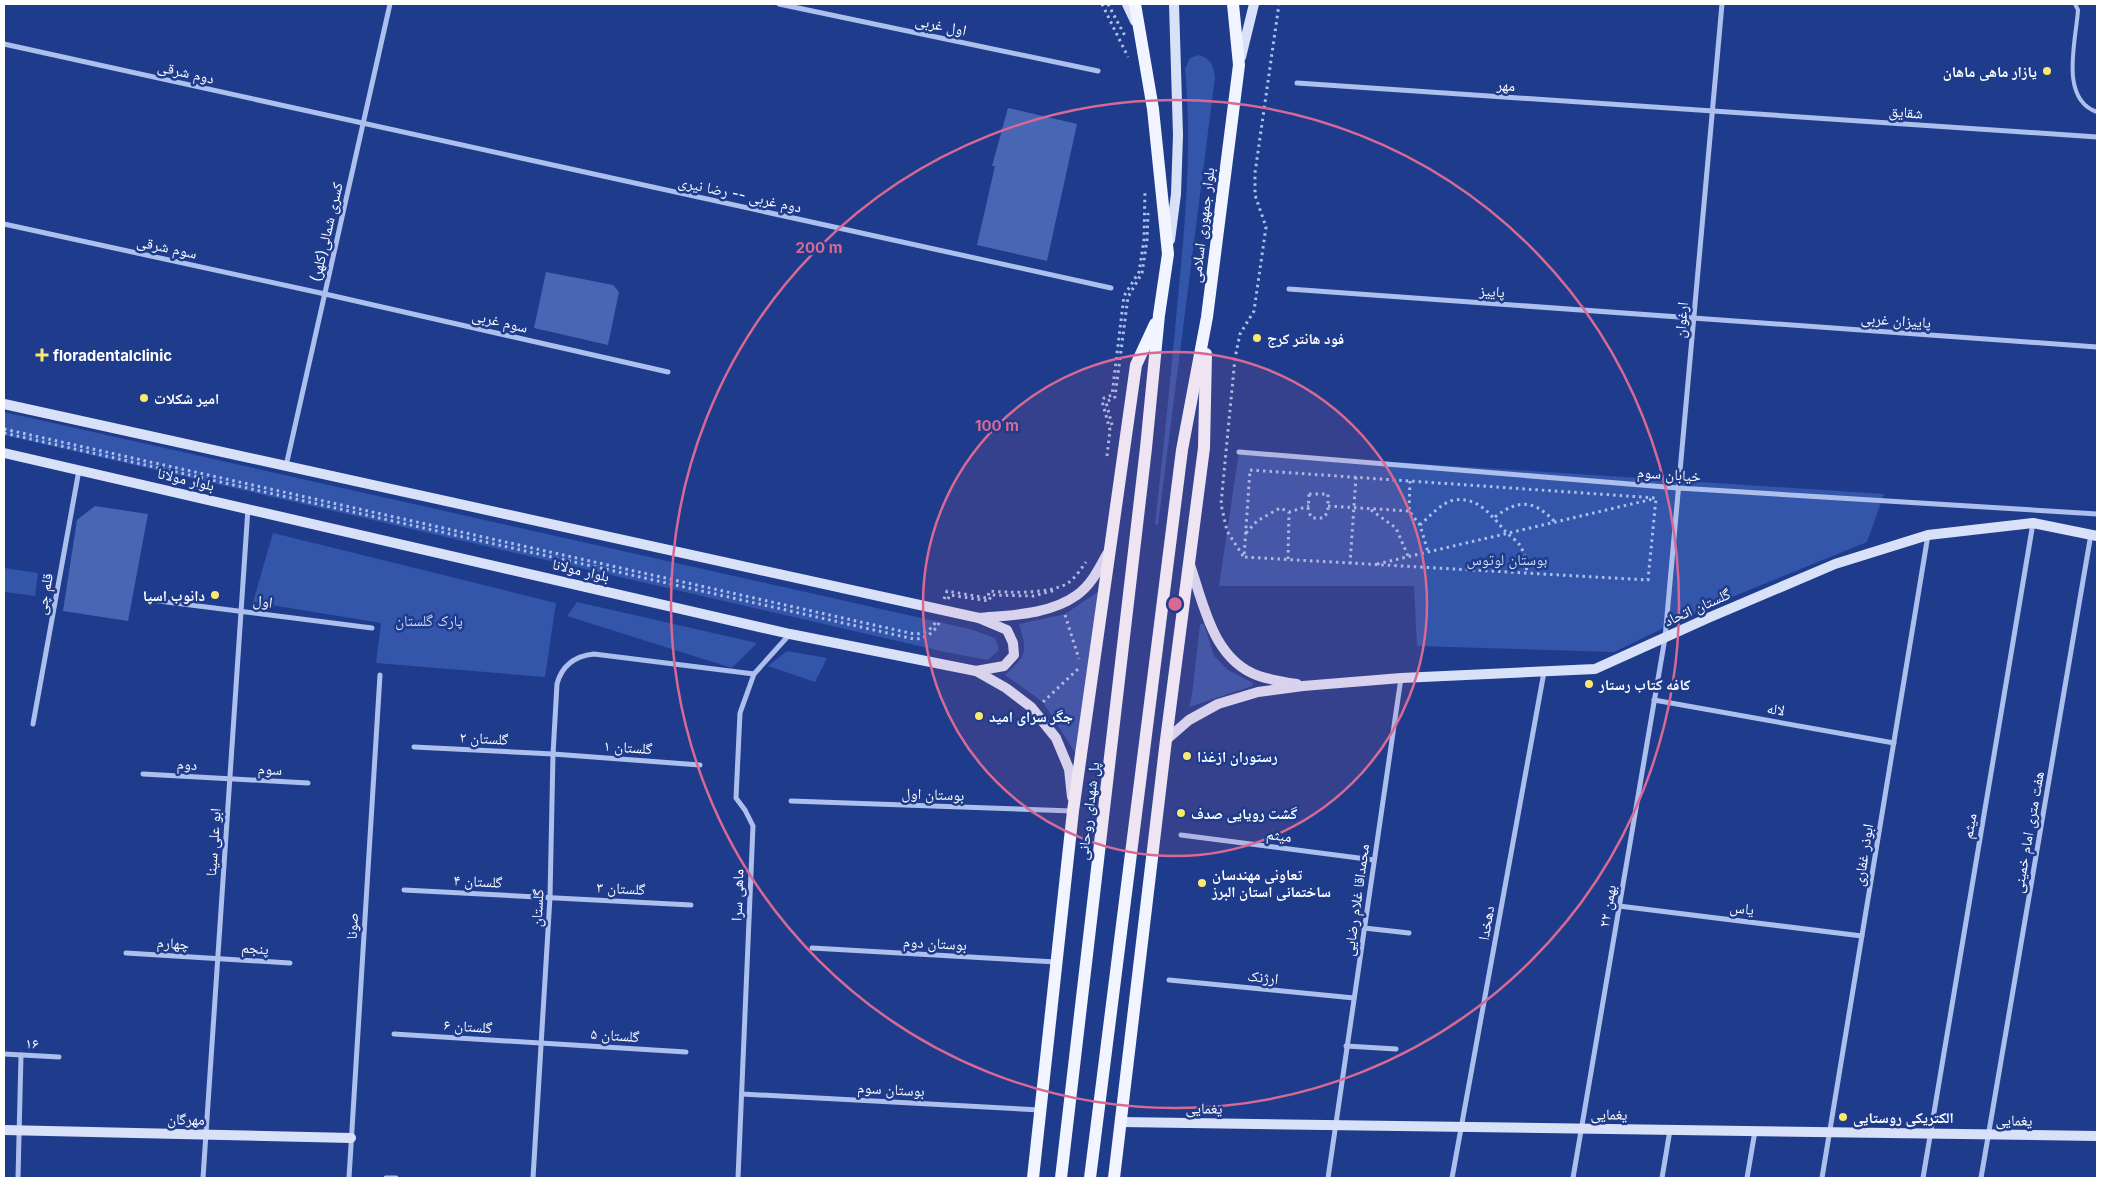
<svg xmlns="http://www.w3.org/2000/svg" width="2101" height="1182" viewBox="0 0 2101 1182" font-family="Inter,'Noto Naskh Arabic',sans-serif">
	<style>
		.green { fill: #35a }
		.building { fill: #4866b4 }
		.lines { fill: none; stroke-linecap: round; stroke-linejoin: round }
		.path { stroke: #adbfec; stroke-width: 3; stroke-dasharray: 2.5 4; stroke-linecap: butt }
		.lane { stroke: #adbfec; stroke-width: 4 }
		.street { stroke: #adbfec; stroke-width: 5 }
		.secondary { stroke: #d9e1f9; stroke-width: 10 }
		.primary { stroke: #f2f5ff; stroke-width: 12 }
		.ring { fill: none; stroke: #d76994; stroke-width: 2.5 }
		.poi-dot { fill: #fae96d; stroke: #1f3c8c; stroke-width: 2 }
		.labels { text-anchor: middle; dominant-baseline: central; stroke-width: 5; stroke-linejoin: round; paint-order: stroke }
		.street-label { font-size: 15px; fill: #fff; stroke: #1f3c8c }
		.poi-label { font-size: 15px; font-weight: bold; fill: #fff; stroke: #1f3c8c; text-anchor: start }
		.park-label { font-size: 15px; fill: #d2ddf9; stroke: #1f3c8c }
		.centre { fill: #d76994; stroke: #1f3c8c; stroke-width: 2.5 }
		.ring-label { font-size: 15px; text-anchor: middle; font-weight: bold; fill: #d76994; stroke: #1f3c8c; stroke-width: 5; stroke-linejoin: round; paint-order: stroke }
	</style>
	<rect width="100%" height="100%" fill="#1f3c8c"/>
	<!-- green -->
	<g class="green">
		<path d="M 1199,55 C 1211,59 1213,64 1215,77 L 1158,525 L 1155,524 C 1164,445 1172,365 1179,286 C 1186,214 1192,141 1185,69 L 1190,58 Z"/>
		<path d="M 4,412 L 970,629 L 995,638 L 999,650 L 988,660 L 945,652 L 4,435 Z"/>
		<path d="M 1239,452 L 1884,494 L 1867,542 L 1705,608 L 1614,652 L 1417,646 L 1414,586 L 1219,586 Z"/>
		<path d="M 273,533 L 556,603 L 545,677 L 376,663 L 381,623 L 253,602 Z"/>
		<path d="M 4,568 L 38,573 L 35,596 L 4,592 Z"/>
		<path d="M 1099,591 L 1076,754 L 1043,702 L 1005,675 C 1027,654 1028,653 1019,624 L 1065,614 Z"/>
		<path d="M 577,602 L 757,643 L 732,668 L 567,616 Z"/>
		<path d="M 1200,624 L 1204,624 L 1214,656 L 1228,670 L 1253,683 L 1252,686 L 1189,707 L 1192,695 Z"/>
		<path d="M 787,651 L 827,658 L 815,682 L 768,666 Z"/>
	</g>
	<!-- building -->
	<g class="building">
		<path d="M 1008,108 L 1077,124 L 1047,261 L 977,245 L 995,166 L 992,166 Z"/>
		<path d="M 546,272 L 613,285 L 619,292 L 608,345 L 534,328 Z"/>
		<path d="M 95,506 L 148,514 L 128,621 L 63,611 L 77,520 Z"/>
	</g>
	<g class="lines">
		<!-- path -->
		<g class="path">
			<path d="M 1102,4 L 1128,57"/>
			<path d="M 1108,4 L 1125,36"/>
			<path d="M 1112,425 L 1106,402 L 1115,397 L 1128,297 L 1142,273 L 1147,240 L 1148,213"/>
			<path d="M 4,429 L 914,634 C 923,634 932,630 936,621"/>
			<path d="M 4,433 L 914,639 C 926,639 935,632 940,621"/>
			<path d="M 1107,456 L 1110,430 L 1102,401 L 1104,398 L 1112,395 L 1124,296 L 1139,272 L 1144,240 L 1145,190"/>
			<path d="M 1250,470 L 1656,498 L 1648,580 L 1244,557 Z"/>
			<path d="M 1410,481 L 1409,511 L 1420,525 L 1428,552"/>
			<path d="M 1309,494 L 1328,494 L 1328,512 L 1323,518 L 1312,518 L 1308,511 Z"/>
			<path d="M 1328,506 L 1409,511"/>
			<path d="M 1371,510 L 1396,528 L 1408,556"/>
			<path d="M 1495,517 C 1518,499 1534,500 1554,521"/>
			<path d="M 1420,525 C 1429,517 1441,503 1454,500 C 1479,496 1493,518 1507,533 C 1511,537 1516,540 1519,544 C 1525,552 1526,564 1527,574"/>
			<path d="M 1246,533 L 1257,521 L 1280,508 L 1289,512 L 1309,506"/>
			<path d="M 1243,556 L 1227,531 L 1221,504 L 1235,358 L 1240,334 L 1254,311 L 1266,227 L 1255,195 L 1255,173 L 1279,4"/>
			<path d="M 1288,559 L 1289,512"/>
			<path d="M 1350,564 L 1356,477"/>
			<path d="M 1377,564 L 1653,499"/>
			<path d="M 944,599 L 947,591 L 987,598 L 990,591 C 1009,593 1051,594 1068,583 C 1075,578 1081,569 1086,562"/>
			<path d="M 948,599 L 950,595 L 989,601 L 991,595 L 1033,596 L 1056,590"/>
			<path d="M 1065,615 L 1079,659"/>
			<path d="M 1043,702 L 1078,669"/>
		</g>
		<!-- lane -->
		<path class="lane" d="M 2075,4 L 2078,10 C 2076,41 2059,99 2097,112"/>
		<!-- street -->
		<g class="street">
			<path d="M 779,4 L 1098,71"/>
			<path d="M 4,44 L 1111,288"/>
			<path d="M 1297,83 L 2097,137"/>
			<path d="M 4,224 L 325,294 L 668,372"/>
			<path d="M 1289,289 L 2097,347"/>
			<path d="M 1239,452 L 1678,488 L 2097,514"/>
			<path d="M 286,466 L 390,4"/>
			<path d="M 151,600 L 372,628"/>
			<path d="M 1654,700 L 1894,743"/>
			<path d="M 33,724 L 79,470"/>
			<path d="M 414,747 L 553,754 L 700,765"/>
			<path d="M 143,774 L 308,783"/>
			<path d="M 791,801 L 1073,811"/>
			<path d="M 1181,835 L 1374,860"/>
			<path d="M 404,890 L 691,905"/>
			<path d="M 1619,906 L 1862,936"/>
			<path d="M 1364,928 L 1409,933"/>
			<path d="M 812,948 L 1056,962"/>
			<path d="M 126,953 L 290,963"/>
			<path d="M 1169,980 L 1354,998"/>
			<path d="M 394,1034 L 686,1052"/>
			<path d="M 1346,1046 L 1396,1049"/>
			<path d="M 4,1054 L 59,1057"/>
			<path d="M 742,1094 L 1040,1110"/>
			<path d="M 18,1178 L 21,1055"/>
			<path d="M 203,1178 L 248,508"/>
			<path d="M 349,1178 L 380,675"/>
			<path d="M 386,1178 L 396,1178"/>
			<path d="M 533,1178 L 550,897 L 553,754 L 557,684 C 562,665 575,656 594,654 L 754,674"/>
			<path d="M 738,1178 L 753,826 L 745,810 L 736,798 L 740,713 L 754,674 L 790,634"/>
			<path d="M 1328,1178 L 1401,678"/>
			<path d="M 1452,1178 L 1544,672"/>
			<path d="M 1573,1178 L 1665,638 L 1722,4"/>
			<path d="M 1662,1178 L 1670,1130"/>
			<path d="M 1747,1178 L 1755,1131"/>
			<path d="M 1822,1178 L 1928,535"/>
			<path d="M 1923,1178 L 2033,523"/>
			<path d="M 1981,1178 L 2091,534"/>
		</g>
		<!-- secondary -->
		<g class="secondary">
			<path d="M 1127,4 L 1135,21"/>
			<path d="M 1241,57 L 1254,4"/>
			<path d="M 1170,240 L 1176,194 L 1178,135 L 1174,4"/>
			<path d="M 4,404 L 979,618 C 1011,615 1049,615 1077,595 C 1091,585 1099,569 1107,554"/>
			<path d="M 4,453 L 790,634 L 976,671 L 1006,688 L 1031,707 L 1056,738 L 1069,769 L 1072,797"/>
			<path d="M 1190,565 C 1204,605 1213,660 1259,676 C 1271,680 1284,682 1297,684"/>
			<path d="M 976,671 L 1004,666 L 1014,655 L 1013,643 L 1007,630 L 981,619"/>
			<path d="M 1166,740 L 1189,720 L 1218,704 L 1258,692 L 1303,686 L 1401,678 L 1595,669 L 1708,618 L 1835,564 L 1928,535 L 2033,523 L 2097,536"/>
			<path d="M 1121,1122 L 2097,1136"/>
			<path d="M 4,1130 L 351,1138"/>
		</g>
		<!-- primary -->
		<g class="primary">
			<path d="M 1033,1178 L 1073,811 L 1136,365 L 1155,324"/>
			<path d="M 1061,1178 L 1146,448 L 1159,315 L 1168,254 L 1153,109 L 1135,4"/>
			<path d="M 1090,1178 L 1182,450 L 1207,317 L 1239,65 L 1233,4"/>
			<path d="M 1114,1178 L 1166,740 L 1204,448 L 1206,354"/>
		</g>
	</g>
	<!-- distance rings -->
	<circle cx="1175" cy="604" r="252" fill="#d76994" fill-opacity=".12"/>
	<g class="ring">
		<circle cx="1175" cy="604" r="252"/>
		<circle cx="1175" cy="604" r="504"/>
	</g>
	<!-- markers -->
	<g class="poi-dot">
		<circle cx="2047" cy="71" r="5"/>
		<circle cx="1257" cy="338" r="5"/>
		<path d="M39.5 347.5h5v5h5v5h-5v5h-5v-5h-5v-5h5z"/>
		<circle cx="144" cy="398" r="5"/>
		<circle cx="215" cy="595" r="5"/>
		<circle cx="1589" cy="684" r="5"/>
		<circle cx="979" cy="716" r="5"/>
		<circle cx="1187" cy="756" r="5"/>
		<circle cx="1181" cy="813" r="5"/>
		<circle cx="1202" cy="883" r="5"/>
		<circle cx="1843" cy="1117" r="5"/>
	</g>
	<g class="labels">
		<!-- street labels -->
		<g class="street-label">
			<text transform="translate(941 25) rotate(12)">اول غربی</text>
			<text transform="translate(186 72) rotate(13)">دوم شرقی</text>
			<text transform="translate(1506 85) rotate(4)">مهر</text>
			<text transform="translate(1906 112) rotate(4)">شقایق</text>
			<text transform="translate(740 194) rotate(12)">دوم غربی -- رضا نیری</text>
			<text transform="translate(1202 225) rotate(-83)">بلوار جمهوری اسلامی</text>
			<text transform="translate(326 232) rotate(-77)">کسری شمالی(کلهر)</text>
			<text transform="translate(167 247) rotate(12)">سوم شرقی</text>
			<text transform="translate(1492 291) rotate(4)">پاییز</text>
			<text transform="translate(1681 320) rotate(-85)">ارغوان</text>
			<text transform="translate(1896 320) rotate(4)">پاییزان غربی</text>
			<text transform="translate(500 321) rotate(13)">سوم غربی</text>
			<text transform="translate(1669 474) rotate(4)">خیابان سوم</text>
			<text transform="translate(186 479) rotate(13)">بلوار مولانا</text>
			<text transform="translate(581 570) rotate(13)">بلوار مولانا</text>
			<text transform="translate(44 594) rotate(-80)">قلم چی</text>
			<text transform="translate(263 601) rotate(8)">اول</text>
			<text transform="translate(1697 607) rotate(-24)">گلستان اتحاد</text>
			<text transform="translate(1776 709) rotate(10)">لاله</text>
			<text transform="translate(484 738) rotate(3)">گلستان ۲</text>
			<text transform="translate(628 747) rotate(4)">گلستان ۱</text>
			<text transform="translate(187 764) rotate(3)">دوم</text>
			<text transform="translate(270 769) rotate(3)">سوم</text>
			<text transform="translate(933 794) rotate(2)">بوستان اول</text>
			<text transform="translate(1088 811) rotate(-83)">پل شهدای روحانی</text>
			<text transform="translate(1969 826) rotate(-80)">میثم</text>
			<text transform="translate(2028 832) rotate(-80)">هفت متری امام خمینی</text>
			<text transform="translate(1279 835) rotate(7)">میثم</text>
			<text transform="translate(213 842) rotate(-86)">ابو علی سینا</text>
			<text transform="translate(1863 855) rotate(-81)">ابوذر غفاری</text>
			<text transform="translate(478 881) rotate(3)">گلستان ۴</text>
			<text transform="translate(621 888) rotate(3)">گلستان ۳</text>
			<text transform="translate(737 895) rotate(-88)">ماهی سرا</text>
			<text transform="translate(1356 900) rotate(-82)">محمداقا غلام رضایی</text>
			<text transform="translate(1607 906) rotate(-80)">۲۲ بهمن</text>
			<text transform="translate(537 908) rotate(-87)">گلستان</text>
			<text transform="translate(1742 908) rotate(7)">یاس</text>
			<text transform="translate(1486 923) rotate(-80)">دهخدا</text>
			<text transform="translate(352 926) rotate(-87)">صونا</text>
			<text transform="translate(173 943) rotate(4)">چهارم</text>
			<text transform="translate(935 943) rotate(3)">بوستان دوم</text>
			<text transform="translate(255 948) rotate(4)">پنجم</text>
			<text transform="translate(1263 977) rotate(6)">ارژنک</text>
			<text transform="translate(468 1026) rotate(4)">گلستان ۶</text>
			<text transform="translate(615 1035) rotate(4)">گلستان ۵</text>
			<text transform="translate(32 1043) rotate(3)">۱۶</text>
			<text transform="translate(891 1089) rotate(3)">بوستان سوم</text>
			<text transform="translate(1204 1108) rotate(1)">یغمایی</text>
			<text transform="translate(1609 1114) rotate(1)">یغمایی</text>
			<text transform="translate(186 1119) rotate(1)">مهرگان</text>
			<text transform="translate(2014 1120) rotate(1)">یغمایی</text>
		</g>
		<!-- poi labels -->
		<g class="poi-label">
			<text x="2037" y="71" text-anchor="end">یازار ماهی ماهان</text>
			<text x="1267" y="338">فود هانتر کرج</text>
			<text x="53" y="355">floradentalclinic</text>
			<text x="154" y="398">امیر شکلات</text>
			<text x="205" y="595" text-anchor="end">دانوب اسپا</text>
			<text x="1599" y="684">کافه کتاب رستار</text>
			<text x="989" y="716">جگر سرای امید</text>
			<text x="1197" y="756">رستوران ازغذا</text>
			<text x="1191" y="813">گشت رویایی صدف</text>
			<text x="1212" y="874">تعاونی مهندسان<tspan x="1212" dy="17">ساختمانی استان البرز</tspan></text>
			<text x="1853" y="1117">الکتریکی روستایی</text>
		</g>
		<!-- park labels -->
		<g class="park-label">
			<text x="1507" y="559">بوستان لوتوس</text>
			<text x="429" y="620">پارک گلستان</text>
		</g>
	</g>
	<circle cx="1175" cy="604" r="8" class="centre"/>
	<g class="ring-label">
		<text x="819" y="253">200 m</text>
		<text x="997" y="431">100 m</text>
	</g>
	<!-- border -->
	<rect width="2101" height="1182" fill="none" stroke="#ffffff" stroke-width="10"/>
</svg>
